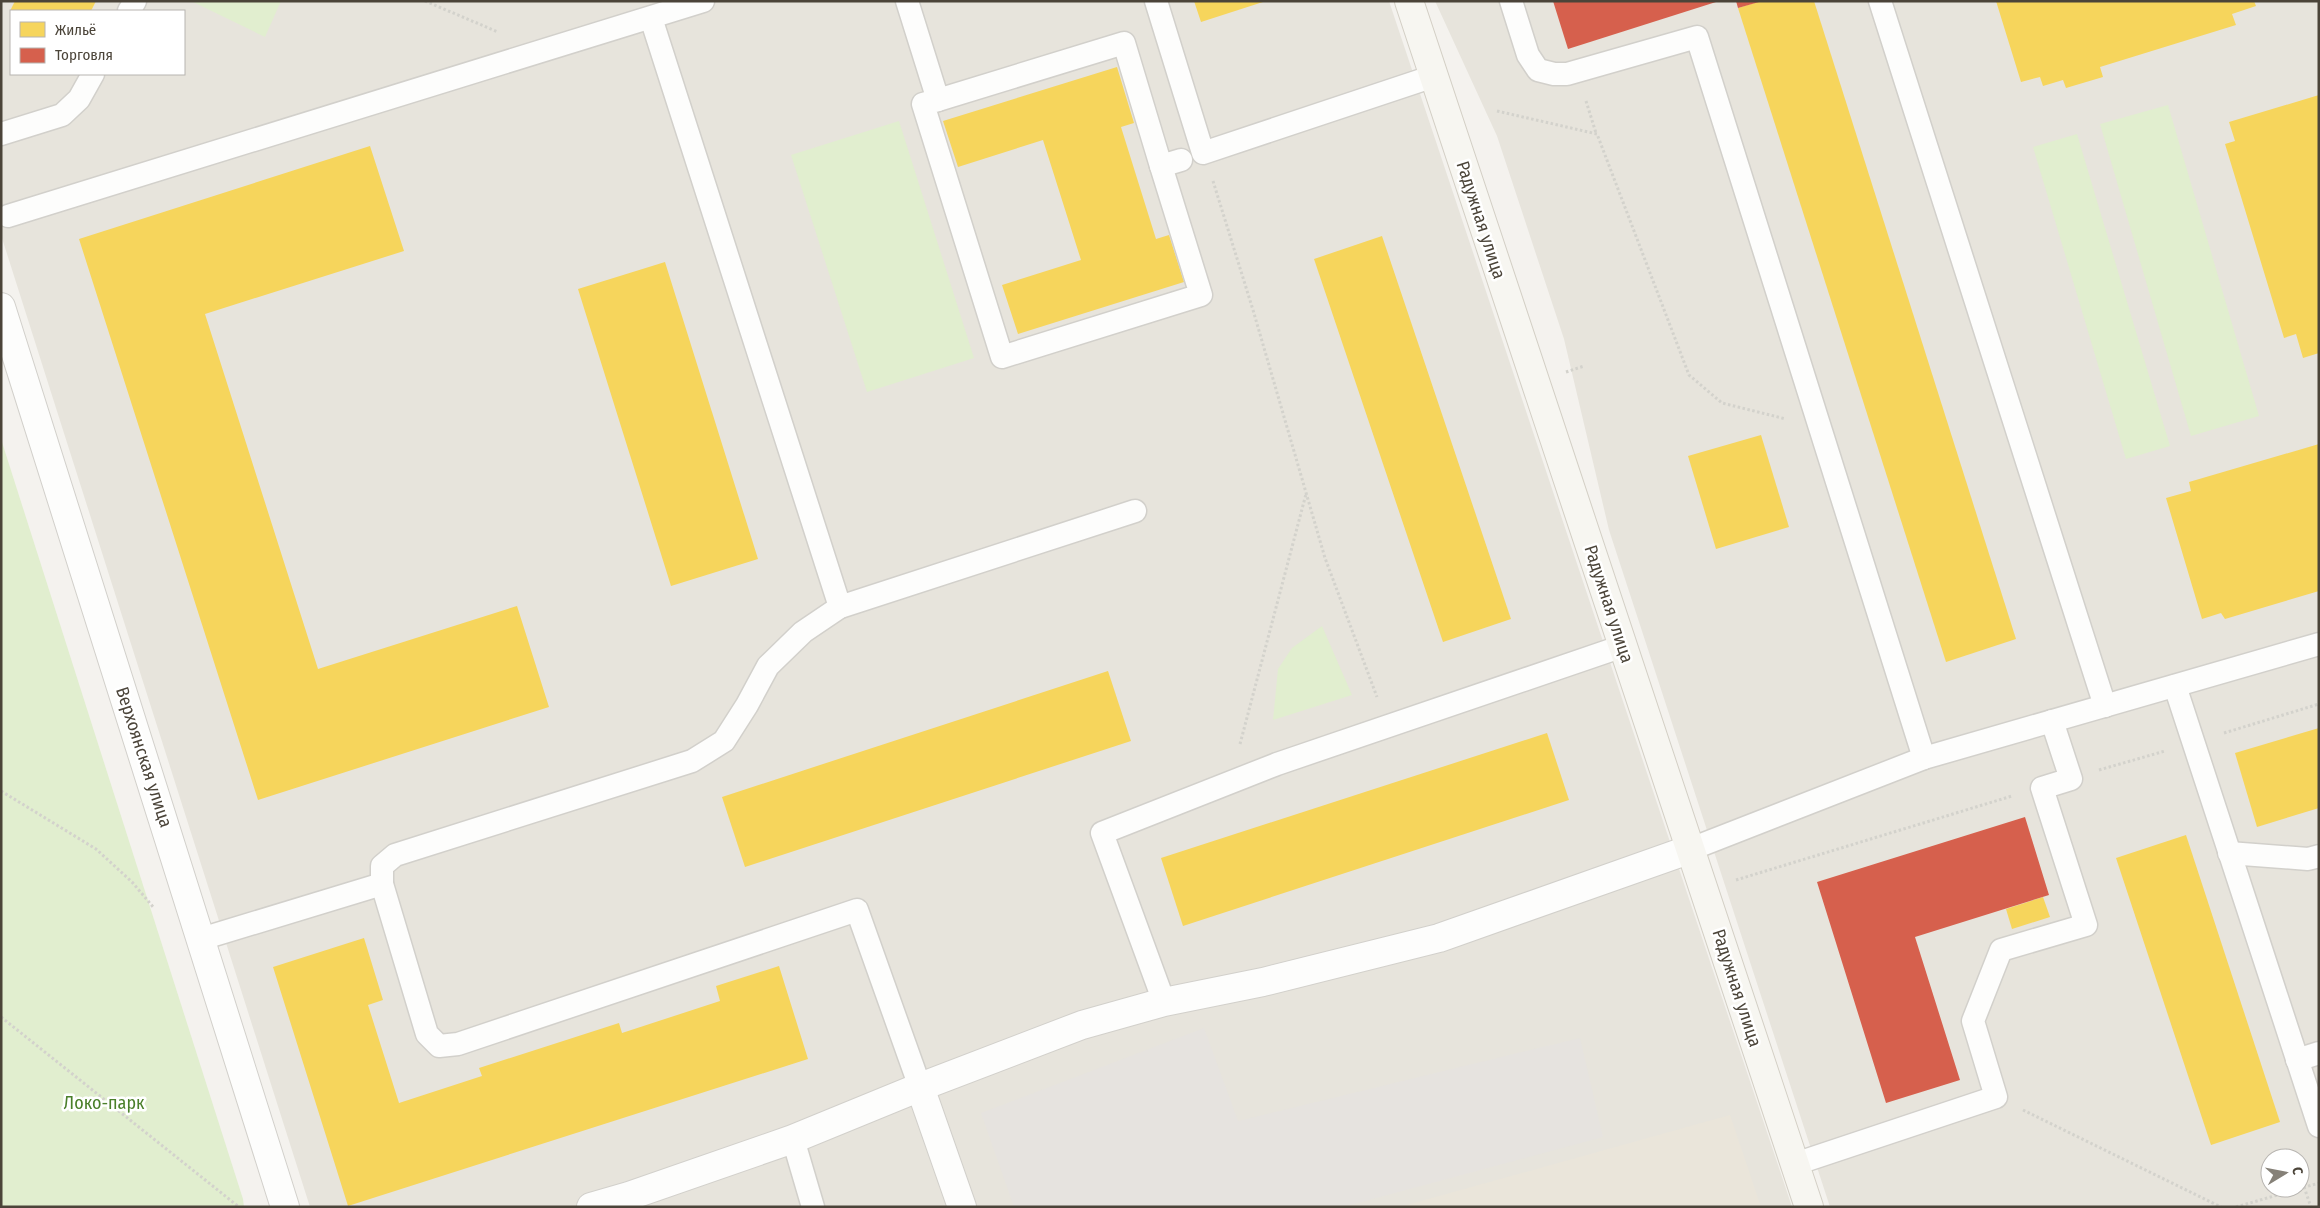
<svg xmlns="http://www.w3.org/2000/svg" width="2320" height="1208" viewBox="0 0 2320 1208" font-family="'Fira Sans Condensed',sans-serif">
	<style>
		.residential { fill: #e7e4dc; fill-rule: evenodd }
		.education { fill: #eae5da }
		.green { fill: #e1eecf }
		.parking { fill: #e6e3df }
		.homes { fill: #f6d55c }
		.shops { fill: #d6604d }
		.lines { fill: none; stroke-linecap: round; stroke-linejoin: round }
		.lane-casing { stroke: #d2d0cb; stroke-width: 25 }
		.street-casing { stroke: #d2d0cb; stroke-width: 30 }
		.secondary-casing { stroke: #d3cfc5; stroke-width: 30 }
		.path { stroke: #d3d2cc; stroke-width: 3; stroke-dasharray: 2.5 2.5; stroke-linecap: butt }
		.lane { stroke: #fdfdfc; stroke-width: 22 }
		.street { stroke: #fdfdfc; stroke-width: 28 }
		.secondary { stroke: #f7f6f1; stroke-width: 28 }
		.labels { text-anchor: middle; dominant-baseline: central; stroke-width: 5; stroke-linejoin: round; paint-order: stroke }
		.street-label { font-size: 18px; fill: #4b4439; stroke: #fff }
		.park-label { font-size: 18px; fill: #4a7f2a; stroke: #fff }
	</style>
	<rect width="100%" height="100%" fill="#f4f2ee"/>
	<!-- residential -->
	<g class="residential">
		<path d="M 1,1 L 1389,1 L 1792,1207 L 310,1207 L 1,235 ZM 11,11 L 184,11 L 184,74 L 11,74 Z"/>
		<path d="M 1435,1 L 2319,1 L 2319,1207 L 1830,1207 L 1609,530 L 1564,339 L 1497,136 ZM 2270,1158 L 2300,1158 L 2300,1188 L 2270,1188 Z"/>
	</g>
	<!-- education -->
	<path class="education" d="M 1730,1115 L 1761,1207 L 1400,1207 Z"/>
	<!-- green -->
	<g class="green">
		<path d="M 191,1 L 281,1 L 265,37 Z"/>
		<path d="M 2168,105 L 2259,416 L 2191,436 L 2100,124 Z"/>
		<path d="M 899,121 L 974,358 L 867,392 L 791,155 Z"/>
		<path d="M 2077,134 L 2170,446 L 2126,459 L 2033,147 Z"/>
		<path d="M 1,439 L 243,1199 L 244,1207 L 1,1207 Z"/>
		<path d="M 1322,626 L 1352,695 L 1273,720 L 1278,669 L 1292,648 Z"/>
	</g>
	<!-- parking -->
	<path class="parking" d="M 1204,1028 L 1238,1121 L 1580,1038 L 1603,1137 L 1343,1207 L 1014,1207 L 981,1113 Z"/>
	<!-- homes -->
	<g class="homes">
		<path d="M 15,1 L 96,1 L 91,11 L 10,11 Z"/>
		<path d="M 1194,1 L 1263,1 L 1263,2 L 1201,22 Z"/>
		<path d="M 1761,1 L 1814,1 L 2016,639 L 1946,662 L 1738,8 Z"/>
		<path d="M 1996,1 L 2254,1 L 2256,6 L 2232,14 L 2236,25 L 2100,67 L 2103,77 L 2066,88 L 2063,80 L 2043,86 L 2040,77 L 2021,82 Z"/>
		<path d="M 1117,67 L 1134,123 L 1121,127 L 1156,239 L 1169,235 L 1184,282 L 1018,334 L 1002,285 L 1081,260 L 1043,140 L 958,167 L 943,121 Z"/>
		<path d="M 2319,95 L 2319,353 L 2303,358 L 2296,334 L 2284,338 L 2225,144 L 2235,141 L 2229,122 Z"/>
		<path d="M 370,146 L 404,251 L 205,314 L 318,669 L 517,606 L 549,707 L 258,800 L 79,239 Z"/>
		<path d="M 1382,236 L 1511,619 L 1443,642 L 1314,259 Z"/>
		<path d="M 665,262 L 758,559 L 671,586 L 578,289 Z"/>
		<path d="M 1761,435 L 1789,527 L 1716,549 L 1688,456 Z"/>
		<path d="M 2319,444 L 2319,591 L 2225,619 L 2221,613 L 2202,619 L 2166,498 L 2191,491 L 2189,482 Z"/>
		<path d="M 1108,671 L 1131,741 L 745,867 L 722,797 Z"/>
		<path d="M 2319,728 L 2319,808 L 2257,827 L 2235,753 Z"/>
		<path d="M 1547,733 L 1569,800 L 1183,926 L 1161,858 Z"/>
		<path d="M 2186,835 L 2280,1122 L 2211,1145 L 2116,858 Z"/>
		<path d="M 2043,897 L 2050,917 L 2012,929 L 2006,909 Z"/>
		<path d="M 364,938 L 383,1000 L 368,1005 L 399,1103 L 482,1076 L 479,1068 L 619,1023 L 622,1033 L 720,1001 L 716,986 L 779,966 L 808,1059 L 348,1206 L 273,967 Z"/>
	</g>
	<!-- shops -->
	<g class="shops">
		<path d="M 1553,1 L 1716,1 L 1716,2 L 1568,49 Z"/>
		<path d="M 1736,1 L 1759,1 L 1759,2 L 1738,8 Z"/>
		<path d="M 2025,817 L 2049,895 L 1915,937 L 1960,1080 L 1886,1103 L 1817,882 Z"/>
	</g>
	<g class="lines">
		<defs>
			<g id="lane">
				<path d="M 907,1 L 938,100 L 1124,43 L 1161,166 L 1181,160"/>
				<path d="M 1156,1 L 1203,153 L 1434,76"/>
				<path d="M 1511,1 L 1528,55 L 1538,70 L 1554,74 L 1567,74 L 1697,37 L 1924,758"/>
				<path d="M 1880,1 L 2105,706"/>
				<path d="M 129,11 L 135,1"/>
				<path d="M 651,18 L 840,607"/>
				<path d="M 938,100 L 923,104 L 1002,357 L 1201,295 L 1161,166"/>
				<path d="M 1,134 L 62,115 L 79,99 L 93,74"/>
				<path d="M 8,216 L 703,1"/>
				<path d="M 2175,686 L 2319,1126"/>
				<path d="M 1691,849 L 1924,758 L 2319,644"/>
				<path d="M 2229,853 L 2308,859 L 2319,856"/>
				<path d="M 201,939 L 382,884"/>
				<path d="M 1164,1002 L 1102,833 L 1277,764 L 1623,646"/>
				<path d="M 2297,1060 L 2319,1053"/>
				<path d="M 920,1087 L 857,910 L 458,1044 L 439,1046 L 427,1034 L 382,884 L 382,866 L 395,855 L 692,761 L 724,741 L 747,705 L 768,666 L 803,632 L 840,607 L 1135,511"/>
				<path d="M 793,1139 L 813,1207"/>
				<path d="M 1795,1164 L 1996,1097 L 1973,1021 L 2001,950 L 2086,925 L 2042,788 L 2071,779 L 2052,721"/>
			</g>
			<g id="street">
				<path d="M 1,307 L 285,1207"/>
				<path d="M 920,1087 L 962,1207"/>
				<path d="M 591,1207 L 629,1196 L 793,1139 L 920,1087 L 1082,1025 L 1164,1002 L 1263,982 L 1439,938 L 1691,849"/>
			</g>
			<path id="secondary" d="M 1409,1 L 1809,1207"/>
		</defs>
		<!-- lane casing -->
		<use href="#lane" class="lane-casing"/>
		<!-- street casing -->
		<use href="#street" class="street-casing"/>
		<!-- secondary casing -->
		<use href="#secondary" class="secondary-casing"/>
		<!-- path -->
		<g class="path">
			<path d="M 425,1 L 498,32"/>
			<path d="M 1586,101 L 1596,133"/>
			<path d="M 1497,111 L 1597,134 L 1689,375 L 1722,403 L 1786,419"/>
			<path d="M 1213,181 L 1253,310 L 1325,558 L 1377,697"/>
			<path d="M 1566,372 L 1584,366"/>
			<path d="M 2224,733 L 2319,704"/>
			<path d="M 1240,744 L 1306,494"/>
			<path d="M 2099,770 L 2165,751"/>
			<path d="M 1,791 L 96,849 L 132,882 L 154,908"/>
			<path d="M 1736,880 L 2012,796"/>
			<path d="M 1,1017 L 239,1207"/>
			<path d="M 2023,1110 L 2221,1207"/>
			<path d="M 2304,1187 L 2311,1207"/>
			<path d="M 2236,1207 L 2319,1183"/>
		</g>
		<!-- lane -->
		<use href="#lane" class="lane"/>
		<!-- street -->
		<use href="#street" class="street"/>
		<!-- secondary -->
		<use href="#secondary" class="secondary"/>
	</g>
	<g class="labels">
		<!-- street labels -->
		<g class="street-label">
			<text transform="translate(1481 220) rotate(72)">Радужная улица</text>
			<text transform="translate(1609 604) rotate(72)">Радужная улица</text>
			<text transform="translate(144 757) rotate(72)">Верхоянская улица</text>
			<text transform="translate(1737 988) rotate(72)">Радужная улица</text>
		</g>
		<!-- park labels -->
		<g class="park-label">
			<text x="104" y="1103">Локо-парк</text>
		</g>
	</g>
	<!-- border -->
	<rect width="2320" height="1208" fill="none" stroke="#4b4439" stroke-width="5"/>
	<!-- legend -->
	<rect x="10" y="10" width="175" height="65" fill="#ffffff" stroke="#b7b4b0"/>
	<rect x="20" y="22" width="25" height="15" fill="#f6d55c" stroke="#b7b4b0"/>
	<text x="55" y="35" font-size="15" fill="#4b4439">Жильё</text>
	<rect x="20" y="48" width="25" height="15" fill="#d6604d" stroke="#b7b4b0"/>
	<text x="55" y="60" font-size="15" fill="#4b4439">Торговля</text>
	<!-- north arrow -->
	<g transform="translate(2285 1173) rotate(80)"><circle r="24" fill="#ffffff" stroke="#b7b4b0"/>
	<path d="M0-4L9 19L0 12L-9 19Z" fill="#868178"/>
	<text y="-8" font-size="14" font-weight="bold" text-anchor="middle" fill="#4b4439">С</text>
	</g>
</svg>
